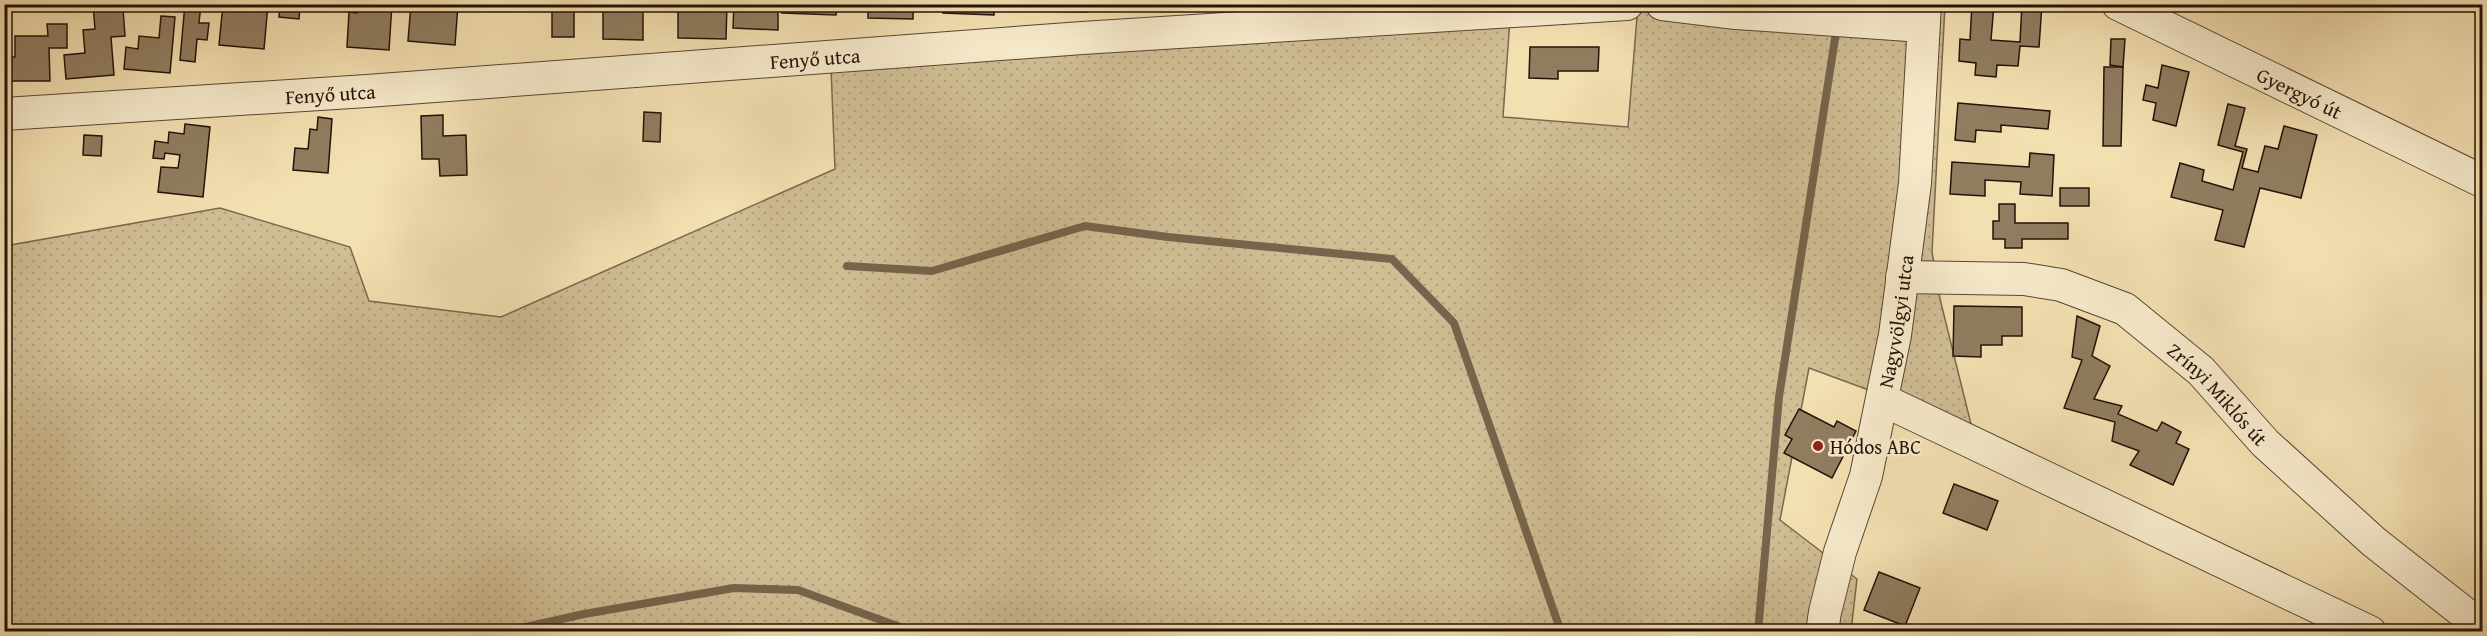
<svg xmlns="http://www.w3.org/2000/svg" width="2487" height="636" viewBox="0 0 2487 636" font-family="'Gentium Book Plus',serif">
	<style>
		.grass { fill: url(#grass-dots); stroke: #7a684e; stroke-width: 1.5 }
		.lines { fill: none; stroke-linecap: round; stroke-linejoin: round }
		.stream { stroke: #76644c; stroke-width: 8 }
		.building { fill: #907d60; stroke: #241209; stroke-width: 1.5 }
		.minor-casing { stroke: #584633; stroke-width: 34 }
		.minor { stroke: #f7ebcc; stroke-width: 32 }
		.poi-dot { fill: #8f2418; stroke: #f7ebcc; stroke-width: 2 }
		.labels { text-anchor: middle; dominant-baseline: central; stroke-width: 5; stroke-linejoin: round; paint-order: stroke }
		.street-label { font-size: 20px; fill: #241209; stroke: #f7ebcc }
		.poi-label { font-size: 20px; fill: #241209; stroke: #f7ebcc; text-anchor: start }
	</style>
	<defs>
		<pattern id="grass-dots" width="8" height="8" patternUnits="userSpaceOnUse" patternTransform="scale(1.5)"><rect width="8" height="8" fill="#d0bd94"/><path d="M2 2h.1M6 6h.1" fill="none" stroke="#b2a17e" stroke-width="1.8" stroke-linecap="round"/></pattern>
	</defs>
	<rect width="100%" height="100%" fill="#f3e0b1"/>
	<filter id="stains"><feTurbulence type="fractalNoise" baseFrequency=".00333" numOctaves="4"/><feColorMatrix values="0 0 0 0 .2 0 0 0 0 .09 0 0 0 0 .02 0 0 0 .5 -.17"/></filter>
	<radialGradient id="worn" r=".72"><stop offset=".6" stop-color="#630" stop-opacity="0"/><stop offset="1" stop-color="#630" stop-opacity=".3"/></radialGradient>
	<!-- grass -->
	<path class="grass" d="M 1511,5 L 1503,117 L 1628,127 L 1638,5 L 1945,5 L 1932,252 L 1940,299 L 1972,428 L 1809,368 L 1780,520 L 1857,579 L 1851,631 L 5,632 L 5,246 L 220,208 L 350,247 L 369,301 L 501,317 L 835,169 L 830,43 Z"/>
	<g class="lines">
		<!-- stream -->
		<g class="stream">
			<path d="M 847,266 L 932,271 L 1085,226 L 1168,237 L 1392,259 L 1454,323 L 1561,632"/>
			<path d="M 503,632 L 584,614 L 734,588 L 798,590 L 914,632"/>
			<path d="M 1758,632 L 1779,397 L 1837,26"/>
		</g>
	</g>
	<!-- building -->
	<g class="building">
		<path d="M 93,4 L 102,4 L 102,11 L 123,9 L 125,36 L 111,37 L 114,75 L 66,79 L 64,55 L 85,53 L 83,30 L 95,29 Z"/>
		<path d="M 185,4 L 201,4 L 199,23 L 209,23 L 207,40 L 197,39 L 195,62 L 180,60 Z"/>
		<path d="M 223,4 L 268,4 L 264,49 L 219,45 Z"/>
		<path d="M 280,4 L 300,4 L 299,19 L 279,17 Z"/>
		<path d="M 358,4 L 392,4 L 389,50 L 347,47 L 349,12 L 357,13 Z"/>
		<path d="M 411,4 L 458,4 L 455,45 L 408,41 Z"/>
		<rect x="552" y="4" width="22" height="33"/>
		<path d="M 603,4 L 643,4 L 643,40 L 603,39 Z"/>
		<path d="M 686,4 L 727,4 L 726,39 L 678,38 L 678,9 L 686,9 Z"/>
		<path d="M 734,4 L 778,4 L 778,30 L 733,28 Z"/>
		<path d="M 782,4 L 837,4 L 836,15 L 782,13 Z"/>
		<path d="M 868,4 L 913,4 L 913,19 L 868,18 Z"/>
		<path d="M 944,4 L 994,4 L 994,15 L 943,13 Z"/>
		<path d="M 1039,4 L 1088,4 L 1087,12 L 1038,11 Z"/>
		<path d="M 1972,4 L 1994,4 L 1991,40 L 2020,42 L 2022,4 L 2042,4 L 2039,47 L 2020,46 L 2018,66 L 1997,65 L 1996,77 L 1975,75 L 1976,63 L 1959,61 L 1960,39 L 1970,40 Z"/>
		<path d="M 161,16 L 175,17 L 170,73 L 124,69 L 126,47 L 138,49 L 139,36 L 159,38 Z"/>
		<path d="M 47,24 L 67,24 L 67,48 L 49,48 L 50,81 L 6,81 L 6,57 L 15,57 L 15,36 L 48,36 Z"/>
		<path d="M 2111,39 L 2125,39 L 2123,67 L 2110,65 Z"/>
		<path d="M 1530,47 L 1599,47 L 1598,71 L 1558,71 L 1558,79 L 1529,78 Z"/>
		<path d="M 2162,65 L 2189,72 L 2176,126 L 2153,120 L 2156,103 L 2143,100 L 2146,85 L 2158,88 Z"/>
		<path d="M 2104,67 L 2123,67 L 2121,146 L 2103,146 Z"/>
		<path d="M 1958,103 L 2050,111 L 2048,129 L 2001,125 L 2001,132 L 1976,130 L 1975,142 L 1955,140 Z"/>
		<path d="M 2228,104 L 2245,108 L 2235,146 L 2247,149 L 2242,168 L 2258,172 L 2265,146 L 2278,149 L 2284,126 L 2317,135 L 2301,198 L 2260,188 L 2244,247 L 2215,240 L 2223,210 L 2171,197 L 2180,163 L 2204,170 L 2202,181 L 2233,190 L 2243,152 L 2218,145 Z"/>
		<path d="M 644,112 L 661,113 L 660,142 L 643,141 Z"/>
		<path d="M 443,115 L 443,136 L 466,135 L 467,175 L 440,176 L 439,159 L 422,159 L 421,116 Z"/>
		<path d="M 318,117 L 332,119 L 328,173 L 293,170 L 295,148 L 308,149 L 310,129 L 317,130 Z"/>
		<path d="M 185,124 L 210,127 L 203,197 L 158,192 L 161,167 L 178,168 L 180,155 L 165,153 L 164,159 L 153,158 L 155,141 L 168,143 L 169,132 L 184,134 Z"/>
		<path d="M 84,135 L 102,136 L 101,156 L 83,155 Z"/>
		<path d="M 2030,153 L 2054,155 L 2052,196 L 2020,194 L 2021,182 L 1985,180 L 1985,196 L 1950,194 L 1952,162 L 2029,167 Z"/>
		<rect x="2060" y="188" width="29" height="18"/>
		<path d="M 1999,204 L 2015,204 L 2015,223 L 2068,223 L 2068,239 L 2022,239 L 2022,248 L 2005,248 L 2005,239 L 1993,239 L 1993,221 L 1999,221 Z"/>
		<path d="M 1954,306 L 2022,307 L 2022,336 L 2002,336 L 2002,345 L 1981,345 L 1981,357 L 1953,356 Z"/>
		<path d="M 2077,316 L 2100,326 L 2092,356 L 2110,366 L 2094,399 L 2122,406 L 2118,414 L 2157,431 L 2162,422 L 2181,432 L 2176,443 L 2189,449 L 2173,485 L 2130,465 L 2139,451 L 2112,441 L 2115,422 L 2064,408 L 2082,360 L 2072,357 Z"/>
		<path d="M 1799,409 L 1834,427 L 1837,421 L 1856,431 L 1832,478 L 1784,453 L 1792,439 L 1785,435 Z"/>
		<path d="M 1954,484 L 1998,501 L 1987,530 L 1943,513 Z"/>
		<path d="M 1879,572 L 1920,588 L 1905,626 L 1864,610 Z"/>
	</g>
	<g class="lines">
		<defs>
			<g id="minor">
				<path d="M 1662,4 L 1736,13 L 1923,26"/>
				<path id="s1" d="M 2118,4 L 2482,181"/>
				<path id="s2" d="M 4,114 L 367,91 L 1082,38 L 1627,4"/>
				<path id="s3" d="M 1902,277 L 2024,279 L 2061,285 L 2125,309 L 2201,371 L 2265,443 L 2374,542 L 2482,627"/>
				<path d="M 1883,400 L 2370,632"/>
				<path id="s4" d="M 1822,632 L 1825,612 L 1840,552 L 1866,476 L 1895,335 L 1915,183 L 1925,4"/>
			</g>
		</defs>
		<!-- minor casing -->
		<use href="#minor" class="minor-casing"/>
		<!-- minor -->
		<use href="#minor" class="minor"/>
	</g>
	<!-- markers -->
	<circle class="poi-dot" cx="1818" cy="446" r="6"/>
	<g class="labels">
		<!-- street labels -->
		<g class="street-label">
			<text stroke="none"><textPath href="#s2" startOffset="813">Fenyő utca</textPath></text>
			<text stroke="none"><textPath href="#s2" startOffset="327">Fenyő utca</textPath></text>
			<text stroke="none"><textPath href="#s1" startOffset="202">Gyergyó út</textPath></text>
			<text stroke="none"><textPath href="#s4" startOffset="320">Nagyvölgyi utca</textPath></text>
			<text stroke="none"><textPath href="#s3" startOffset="354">Zrínyi Miklós út</textPath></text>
		</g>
		<!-- poi labels -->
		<g class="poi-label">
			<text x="1830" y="446">Hódos ABC</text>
		</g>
	</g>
	<!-- margin -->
	<rect width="2487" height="636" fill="none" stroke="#f3e0b1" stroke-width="24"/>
	<rect x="6" y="6" width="2475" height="624" fill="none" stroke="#241209" stroke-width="3"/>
	<rect x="12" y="12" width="2463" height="612" fill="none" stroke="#241209" stroke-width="1.5"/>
	<rect width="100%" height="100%" filter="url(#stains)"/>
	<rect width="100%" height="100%" fill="url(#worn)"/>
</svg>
